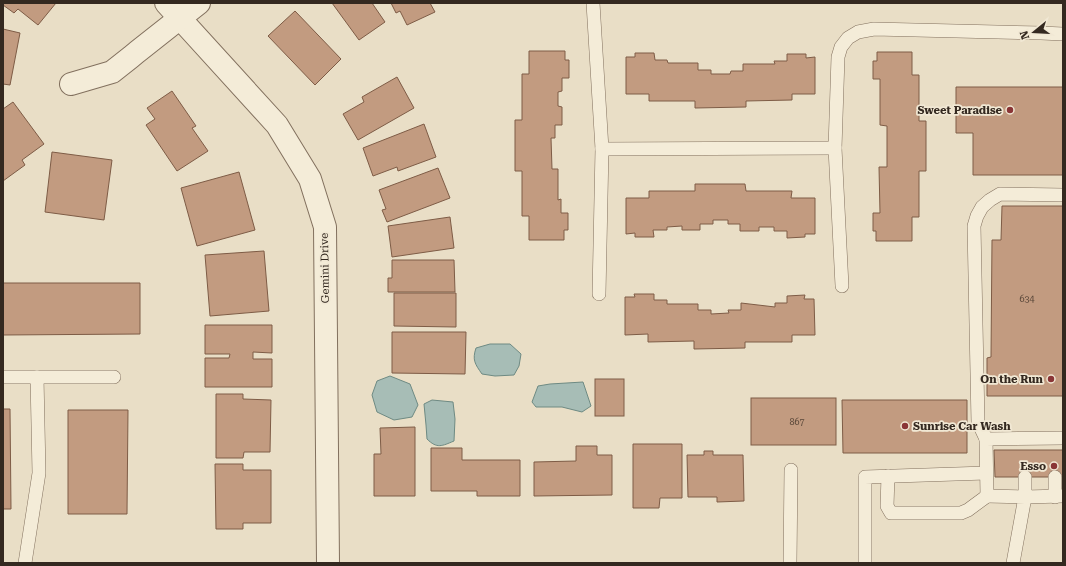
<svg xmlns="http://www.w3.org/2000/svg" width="1066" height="566" viewBox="0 0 1066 566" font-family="'Roboto Serif',serif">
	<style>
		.water { fill: #a7bdb6; stroke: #6e8a83 }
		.building { fill: #c29b80; stroke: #7e5c46 }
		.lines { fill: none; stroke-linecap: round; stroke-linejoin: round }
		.service-casing { stroke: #82705e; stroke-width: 14 }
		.minor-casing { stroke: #82705e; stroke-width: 24 }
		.service { stroke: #f4ecd8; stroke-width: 13 }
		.minor { stroke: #f4ecd8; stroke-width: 22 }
		.poi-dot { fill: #8a3536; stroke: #f1e8d4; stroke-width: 1.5 }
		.labels { text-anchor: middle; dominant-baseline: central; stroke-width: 3.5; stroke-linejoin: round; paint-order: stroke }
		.number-label { font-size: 9px; fill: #584638 }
		.poi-label { font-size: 11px; font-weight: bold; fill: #342920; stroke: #f1e8d4; text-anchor: end }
		.street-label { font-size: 11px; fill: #342920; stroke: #f1e8d4 }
	</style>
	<rect width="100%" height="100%" fill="#e9dec6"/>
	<!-- water -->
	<g class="water">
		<path d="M 490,344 L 510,344 L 521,354 L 519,366 L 514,375 L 495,376 L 482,374 C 475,364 472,360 476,348 Z"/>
		<path d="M 390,376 L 410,384 L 418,405 L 412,417 L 394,420 L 377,412 L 372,395 L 377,381 Z"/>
		<path d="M 583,382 L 591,406 L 582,412 L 562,407 L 536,407 L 532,402 L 538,386 L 550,384 Z"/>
		<path d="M 432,400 L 453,402 L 455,419 L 454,441 C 442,446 437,449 427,439 L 426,425 L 424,404 Z"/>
	</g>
	<!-- building -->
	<g class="building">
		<path d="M 3,3 L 56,3 L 38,25 L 18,9 L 14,13 L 3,5 Z"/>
		<path d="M 332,3 L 372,3 L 385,22 L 359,40 Z"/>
		<path d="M 391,3 L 430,3 L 435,12 L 407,25 L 400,11 L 396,13 Z"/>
		<path d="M 295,11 L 341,59 L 315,85 L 268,36 Z"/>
		<path d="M 3,29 L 20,33 L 10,85 L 3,84 Z"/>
		<path d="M 529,51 L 565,51 L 565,60 L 569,60 L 569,78 L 562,78 L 562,91 L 558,92 L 558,106 L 562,107 L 562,125 L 555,125 L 555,138 L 551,138 L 552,169 L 558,169 L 558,200 L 561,199 L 561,213 L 568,213 L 568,230 L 564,230 L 564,240 L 529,240 L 529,216 L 522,216 L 522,171 L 515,171 L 515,120 L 522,120 L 522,74 L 529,74 Z"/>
		<path d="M 877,52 L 912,52 L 912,75 L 919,75 L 919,121 L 926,121 L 926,171 L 919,171 L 919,217 L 912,217 L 912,241 L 876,241 L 876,231 L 873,231 L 873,213 L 880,213 L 879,167 L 887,167 L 887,126 L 880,125 L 880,79 L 873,79 L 873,61 L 877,61 Z"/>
		<path d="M 635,53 L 654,53 L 655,60 L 667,60 L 668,63 L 698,63 L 698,70 L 711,70 L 711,74 L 730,74 L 731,71 L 743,71 L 743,64 L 775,64 L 774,61 L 787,61 L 787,54 L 806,54 L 806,58 L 815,57 L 815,94 L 792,94 L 792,100 L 746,101 L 746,107 L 695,108 L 695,101 L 649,101 L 649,94 L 626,94 L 626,57 L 635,57 Z"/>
		<path d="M 397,77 L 414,108 L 358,140 L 343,114 L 364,102 L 362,97 Z"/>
		<path d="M 956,87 L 1063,87 L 1063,175 L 973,175 L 973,133 L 956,133 Z"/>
		<path d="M 172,91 L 196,126 L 192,128 L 208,151 L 177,171 L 146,125 L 155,119 L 147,108 Z"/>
		<path d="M 13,102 L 44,144 L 22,160 L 25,165 L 3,181 L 3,109 Z"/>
		<path d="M 424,124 L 436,157 L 398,171 L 397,167 L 373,176 L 363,148 Z"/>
		<path d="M 52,152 L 112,160 L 104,220 L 45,212 Z"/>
		<path d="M 438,168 L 450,198 L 387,222 L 382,210 L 386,209 L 379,190 Z"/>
		<path d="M 239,172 L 255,230 L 197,246 L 181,188 Z"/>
		<path d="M 695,184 L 745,184 L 746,191 L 792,191 L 791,198 L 815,198 L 815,234 L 805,234 L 805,237 L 787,238 L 787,231 L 774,231 L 774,227 L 759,227 L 759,231 L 740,231 L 740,224 L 728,224 L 728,220 L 713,220 L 713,224 L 700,224 L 700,230 L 682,230 L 682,226 L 667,227 L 667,230 L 653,230 L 654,237 L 635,237 L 635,233 L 626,234 L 626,198 L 649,198 L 649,191 L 695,191 Z"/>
		<path d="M 1002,206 L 1063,206 L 1063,396 L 987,396 L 987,358 L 991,357 L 992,240 L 1001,240 Z"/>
		<path d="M 450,217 L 454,248 L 392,257 L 388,226 Z"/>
		<path d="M 264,251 L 269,311 L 210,316 L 205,255 Z"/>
		<path d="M 392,260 L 454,260 L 455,292 L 388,292 L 388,278 L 392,278 Z"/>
		<path d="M 3,283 L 140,283 L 140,334 L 3,335 Z"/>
		<path d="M 394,293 L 456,293 L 456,327 L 394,326 Z"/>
		<path d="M 634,294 L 654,294 L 654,300 L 667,300 L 667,304 L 698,304 L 698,310 L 711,310 L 711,314 L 729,313 L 728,310 L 741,310 L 741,303 L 775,307 L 775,303 L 787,303 L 787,296 L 805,295 L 804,299 L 814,299 L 815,335 L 792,335 L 792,342 L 745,342 L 745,348 L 694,349 L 694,341 L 648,342 L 648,334 L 625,335 L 625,297 L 635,297 Z"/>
		<path d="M 205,325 L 272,325 L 272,353 L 253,352 L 253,359 L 272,359 L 272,387 L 205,387 L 205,358 L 229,358 L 230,354 L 205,354 Z"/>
		<path d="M 392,332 L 466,332 L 465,374 L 392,373 Z"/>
		<rect x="595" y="379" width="29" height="37"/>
		<path d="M 216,394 L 243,394 L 243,399 L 271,400 L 270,452 L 244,452 L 243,458 L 216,458 Z"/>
		<rect x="751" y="398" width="85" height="47"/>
		<path d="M 842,400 L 967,400 L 967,453 L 843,453 Z"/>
		<path d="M 3,409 L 10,409 L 11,509 L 3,509 Z"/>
		<path d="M 68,410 L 128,410 L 127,514 L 68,514 Z"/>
		<path d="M 415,427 L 415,496 L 374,496 L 374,454 L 381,454 L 380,428 Z"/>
		<path d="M 633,444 L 682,444 L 682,498 L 660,498 L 659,508 L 633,508 Z"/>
		<path d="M 576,446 L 597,446 L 597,455 L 612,455 L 612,495 L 534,496 L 534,462 L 576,461 Z"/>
		<path d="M 431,448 L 462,448 L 462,460 L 520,460 L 520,496 L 477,496 L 477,491 L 431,491 Z"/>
		<path d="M 994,450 L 1063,450 L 1063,477 L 995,477 Z"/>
		<path d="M 704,451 L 713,451 L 713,455 L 743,455 L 744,501 L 717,502 L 717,497 L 688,497 L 687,455 L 704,455 Z"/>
		<path d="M 215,464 L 243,464 L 243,470 L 271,470 L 271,523 L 243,523 L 243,529 L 216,529 Z"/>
	</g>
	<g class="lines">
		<defs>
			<g id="service">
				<path d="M 593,3 L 602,149 L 599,294"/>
				<path d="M 602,149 L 835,148"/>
				<path d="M 842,286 L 835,148 L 838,57 L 841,47 L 848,38 L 858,32 L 874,29 L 1041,33 L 1063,34"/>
				<path d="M 3,377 L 114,377"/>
				<path d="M 986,439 L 978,422 L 974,226 L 977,216 L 982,207 L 990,200 L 1000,194 L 1063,195"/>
				<path d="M 888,476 L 887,506 L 891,513 L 961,513 L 968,510 L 987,496"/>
				<path d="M 1025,477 L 1025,497 L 1063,496"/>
				<path d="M 1055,477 L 1055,497"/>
				<path d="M 25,563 L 39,473 L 37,377"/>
				<path d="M 790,563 L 791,470"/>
				<path d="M 865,563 L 865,477 L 986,473"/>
				<path d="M 1013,563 L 1025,497 L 987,496 L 986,439 L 1063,438"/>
			</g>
			<g id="minor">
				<path d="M 166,3 L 277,125 L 310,179 L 325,227 L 328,563"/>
				<path d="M 71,84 L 112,72 L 131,57 L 137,52 L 199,3"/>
			</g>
		</defs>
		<!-- service casing -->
		<use href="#service" class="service-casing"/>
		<!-- minor casing -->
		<use href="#minor" class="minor-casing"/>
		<!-- service -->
		<use href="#service" class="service"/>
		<!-- minor -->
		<use href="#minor" class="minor"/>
	</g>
	<!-- markers -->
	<g class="poi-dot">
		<circle cx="1010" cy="110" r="4"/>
		<circle cx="1051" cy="379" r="4"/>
		<circle cx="905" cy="426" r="4"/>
		<circle cx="1054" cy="466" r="4"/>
	</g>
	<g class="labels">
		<!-- number labels -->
		<g class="number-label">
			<text x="1027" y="299">634</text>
			<text x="797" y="422">867</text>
		</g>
		<!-- poi labels -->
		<g class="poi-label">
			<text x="1002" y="110">Sweet Paradise</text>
			<text x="1043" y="379">On the Run</text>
			<text x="913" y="426" text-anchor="start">Sunrise Car Wash</text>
			<text x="1046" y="466">Esso</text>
		</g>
		<!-- street labels -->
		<g class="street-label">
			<text transform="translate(325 268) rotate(-91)">Gemini Drive</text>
		</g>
	</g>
	<!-- border -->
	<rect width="1066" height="566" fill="none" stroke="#342920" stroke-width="8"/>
	<!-- north arrow -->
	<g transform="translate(1034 32) rotate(252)" stroke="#f1e8d4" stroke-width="3" paint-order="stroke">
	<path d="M0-3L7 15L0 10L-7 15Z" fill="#342920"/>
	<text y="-6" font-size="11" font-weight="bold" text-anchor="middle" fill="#342920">N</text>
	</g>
</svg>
